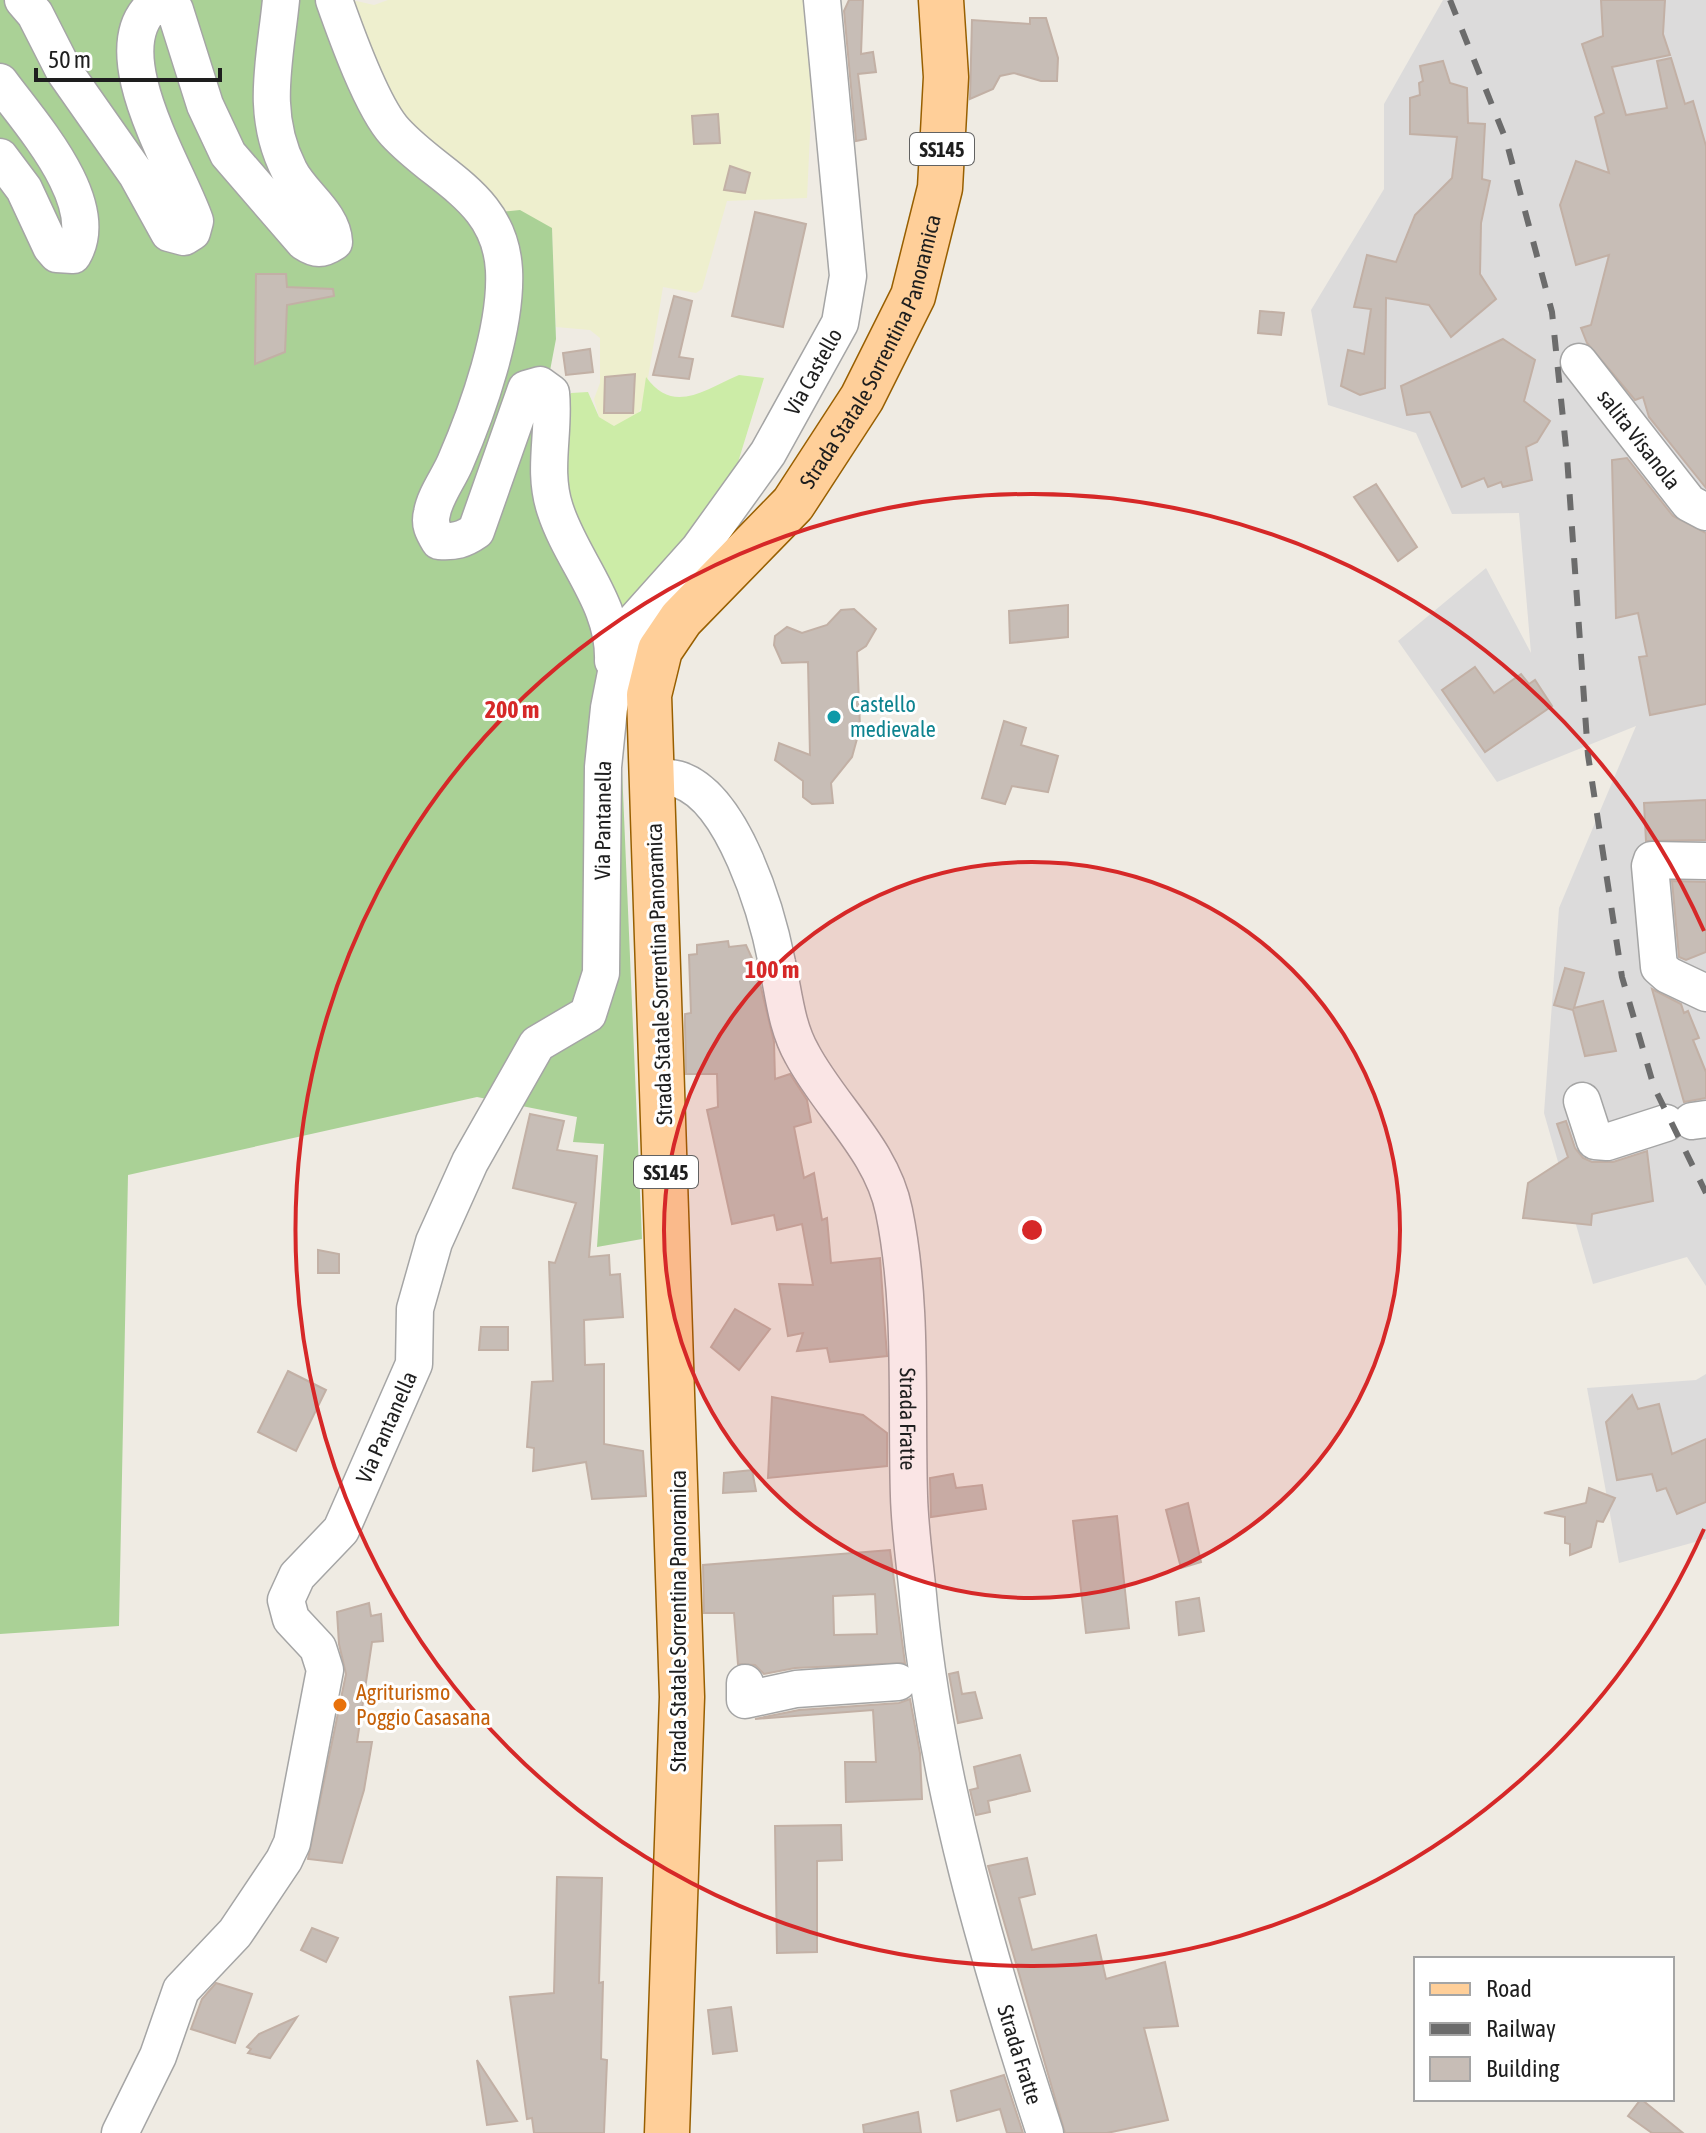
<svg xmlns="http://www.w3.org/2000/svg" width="1706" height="2133" viewBox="0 0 1706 2133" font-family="'Asap Condensed',sans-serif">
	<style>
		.residential { fill: #dcdbdb }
		.farmland { fill: #eeefce }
		.grass { fill: #cceca7 }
		.forest { fill: #aad196 }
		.building { fill: #c7bdb6; stroke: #c2b0a5; stroke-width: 2; fill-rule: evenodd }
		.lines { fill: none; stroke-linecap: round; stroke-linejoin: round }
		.minor-casing { stroke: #a5a5a5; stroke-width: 39 }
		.major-casing { stroke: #985f00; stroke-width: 47 }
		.minor { stroke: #fff; stroke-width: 36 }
		.major { stroke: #ffcf99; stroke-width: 44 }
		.rail { stroke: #6c6c6c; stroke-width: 6; stroke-dasharray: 16 16; stroke-linecap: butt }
		.ring { fill: none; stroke: #d62828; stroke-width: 4 }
		.culture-dot { fill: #0f9aa8; stroke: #fff; stroke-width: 3 }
		.food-dot { fill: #e8710a; stroke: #fff; stroke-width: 3 }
		.labels { text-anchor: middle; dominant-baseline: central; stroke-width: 6; stroke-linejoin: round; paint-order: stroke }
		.shield { fill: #fff; stroke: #626262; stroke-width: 2 }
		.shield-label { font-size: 20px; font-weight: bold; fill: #1e1e1e }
		.street-label { font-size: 22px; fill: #1e1e1e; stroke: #fff }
		.culture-label { font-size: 22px; fill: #0d838f; stroke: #fff; text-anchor: start }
		.food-label { font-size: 22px; fill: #c56008; stroke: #fff; text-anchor: start }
		.centre { fill: #d62828; stroke: #fff; stroke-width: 4 }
		.ring-label { font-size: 24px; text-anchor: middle; font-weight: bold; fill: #d62828; stroke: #fff; stroke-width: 6; stroke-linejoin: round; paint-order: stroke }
	</style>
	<rect width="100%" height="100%" fill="#efebe3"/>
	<!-- residential -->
	<g class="residential">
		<path d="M 1443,0 L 1706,0 L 1706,1286 L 1687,1257 L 1593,1284 L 1544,1113 L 1559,908 L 1636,726 L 1497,782 L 1398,641 L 1486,568 L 1531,653 L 1519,513 L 1452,514 L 1416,433 L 1328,405 L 1311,310 L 1384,189 L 1384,104 Z"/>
		<path d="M 1706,1374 L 1706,1539 L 1619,1563 L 1587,1388 L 1696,1380 Z"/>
	</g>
	<!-- farmland -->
	<path class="farmland" d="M 352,0 L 374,5 L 388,0 L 810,0 L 814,49 L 807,198 L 727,201 L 702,289 L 696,293 L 663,287 L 644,402 L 636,417 L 614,426 L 599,417 L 594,399 L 600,383 L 600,338 L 590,330 L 556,327 L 552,228 L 468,215 L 401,161 Z"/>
	<!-- grass -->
	<path class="grass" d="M 739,375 L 764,378 L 735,472 L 626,616 L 568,521 L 566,399 L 571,393 L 588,392 L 599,417 L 614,426 L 641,411 L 646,377 C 673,415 704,390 739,375 Z"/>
	<!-- forest -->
	<path class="forest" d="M 0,0 L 338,0 L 329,11 L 468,215 L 520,210 L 552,228 L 556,339 L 541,418 L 597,621 L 613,734 L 622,769 L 642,1239 L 597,1247 L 604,1144 L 573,1142 L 577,1117 L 477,1097 L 128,1175 L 119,1626 L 0,1634 Z"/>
	<!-- building -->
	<g class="building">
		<path d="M 849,0 L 863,0 L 861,54 L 873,52 L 876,72 L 858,74 L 866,139 L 856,141 L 844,11 Z"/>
		<path d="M 1601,0 L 1665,0 L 1663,34 L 1670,55 L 1612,67 L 1626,115 L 1667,108 L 1657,61 L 1671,58 L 1685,104 L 1693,101 L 1706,146 L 1706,488 L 1649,417 L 1643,397 L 1635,400 L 1587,343 L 1581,328 L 1591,325 L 1609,255 L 1576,265 L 1560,205 L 1576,161 L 1609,173 L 1595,117 L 1604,113 L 1582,44 L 1603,36 Z"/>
		<path d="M 1030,18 L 1046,18 L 1058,58 L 1057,81 L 1041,81 L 1014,73 L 1000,76 L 993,89 L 970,99 L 972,20 L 1030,24 Z"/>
		<path d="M 1443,61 L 1450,83 L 1467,88 L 1468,123 L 1485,124 L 1482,179 L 1490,181 L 1481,223 L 1480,274 L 1496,299 L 1451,337 L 1429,305 L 1386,298 L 1385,388 L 1360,395 L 1341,386 L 1348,350 L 1364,354 L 1371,309 L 1354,307 L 1367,255 L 1396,262 L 1415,215 L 1452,178 L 1457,137 L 1410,134 L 1410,98 L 1420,95 L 1419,83 L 1423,81 L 1420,66 Z"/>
		<path d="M 718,114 L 720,143 L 694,144 L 692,116 Z"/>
		<path d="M 730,166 L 750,173 L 745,193 L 724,190 Z"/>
		<path d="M 755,212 L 806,224 L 783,327 L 732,316 Z"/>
		<path d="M 256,274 L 286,274 L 287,287 L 333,289 L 334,296 L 287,305 L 285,352 L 255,364 Z"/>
		<path d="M 674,296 L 692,301 L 679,357 L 693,359 L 689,379 L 653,375 Z"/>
		<path d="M 1260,311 L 1284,313 L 1281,335 L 1258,333 Z"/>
		<path d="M 1503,339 L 1535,360 L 1524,401 L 1550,421 L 1537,442 L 1526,447 L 1532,480 L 1503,487 L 1501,482 L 1488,487 L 1484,478 L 1462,487 L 1430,412 L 1407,415 L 1401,386 Z"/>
		<path d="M 590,349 L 593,372 L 566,375 L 563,353 Z"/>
		<path d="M 635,374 L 633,413 L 604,413 L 605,377 Z"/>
		<path d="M 1627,458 L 1673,516 L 1706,533 L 1706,704 L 1650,715 L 1639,657 L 1647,656 L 1638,613 L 1616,618 L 1612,460 Z"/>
		<path d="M 1376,484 L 1417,547 L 1398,561 L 1354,497 Z"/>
		<path d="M 1068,605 L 1068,637 L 1010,643 L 1009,611 Z"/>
		<path d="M 854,609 L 876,629 L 866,646 L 857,652 L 860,728 L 852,757 L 831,783 L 833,803 L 812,804 L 803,797 L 803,781 L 775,760 L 779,743 L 810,755 L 808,662 L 782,663 L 774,645 L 775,636 L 787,627 L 802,633 L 827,625 L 841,610 Z"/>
		<path d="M 1475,667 L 1494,693 L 1521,674 L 1529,684 L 1535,680 L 1552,706 L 1485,752 L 1442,690 Z"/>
		<path d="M 1004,721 L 1026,728 L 1021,745 L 1058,756 L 1048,792 L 1012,786 L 1005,804 L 982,798 Z"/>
		<path d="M 1706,800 L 1706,840 L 1646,841 L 1644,803 Z"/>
		<path d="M 1672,881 L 1706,882 L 1706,952 L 1686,960 L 1679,957 Z"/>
		<path d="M 728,941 L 729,947 L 746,945 L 756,967 L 774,1042 L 775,1079 L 790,1074 L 807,1100 L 811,1122 L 794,1127 L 804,1178 L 814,1173 L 822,1220 L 827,1218 L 831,1263 L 880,1258 L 887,1356 L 830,1362 L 827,1348 L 797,1351 L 803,1333 L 788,1336 L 779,1284 L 813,1285 L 802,1224 L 777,1230 L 774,1215 L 732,1224 L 707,1110 L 718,1107 L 717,1074 L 686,1074 L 685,1025 L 685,1014 L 691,1013 L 689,955 L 697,954 L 697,945 Z"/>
		<path d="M 1565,968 L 1584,973 L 1574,1008 L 1603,1001 L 1616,1051 L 1585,1056 L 1573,1010 L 1554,1005 Z"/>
		<path d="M 1652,989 L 1681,1004 L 1684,1013 L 1688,1011 L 1699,1038 L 1693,1040 L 1706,1072 L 1706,1098 L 1684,1102 Z"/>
		<path d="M 530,1114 L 564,1121 L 557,1150 L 597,1156 L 589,1257 L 609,1255 L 610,1275 L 620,1274 L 623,1317 L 584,1320 L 585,1365 L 604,1364 L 604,1444 L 643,1451 L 646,1496 L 592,1499 L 586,1462 L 533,1471 L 534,1448 L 527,1447 L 532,1382 L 553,1381 L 549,1262 L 555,1263 L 576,1203 L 513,1188 Z"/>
		<path d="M 1566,1121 L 1575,1148 L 1583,1158 L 1592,1162 L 1613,1162 L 1647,1151 L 1653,1201 L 1592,1214 L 1591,1225 L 1523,1218 L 1528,1183 L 1568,1157 L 1557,1124 Z"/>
		<path d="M 318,1250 L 339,1254 L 339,1273 L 318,1273 Z"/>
		<path d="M 735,1309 L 770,1329 L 739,1370 L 711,1347 Z"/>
		<path d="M 481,1327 L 508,1327 L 508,1350 L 479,1350 Z"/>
		<path d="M 288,1371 L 326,1390 L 296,1451 L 258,1432 Z"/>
		<path d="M 1632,1395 L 1638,1409 L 1659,1404 L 1672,1454 L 1706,1439 L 1706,1502 L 1677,1514 L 1666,1488 L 1657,1491 L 1652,1474 L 1617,1480 L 1606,1422 Z"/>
		<path d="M 772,1397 L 863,1415 L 887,1433 L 887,1466 L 768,1478 Z"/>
		<path d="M 752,1470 L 756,1491 L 723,1493 L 724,1473 Z"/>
		<path d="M 953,1474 L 956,1488 L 982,1485 L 986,1509 L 931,1517 L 930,1478 Z"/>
		<path d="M 1589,1488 L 1615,1498 L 1603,1522 L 1597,1521 L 1591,1547 L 1570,1555 L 1570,1544 L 1565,1543 L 1565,1517 L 1544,1513 L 1586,1503 Z"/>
		<path d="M 1188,1503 L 1201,1562 L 1181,1568 L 1166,1510 Z"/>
		<path d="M 1117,1516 L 1129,1628 L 1086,1633 L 1073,1521 Z"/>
		<path d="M 890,1550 L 905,1663 L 795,1668 L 764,1674 L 755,1665 L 738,1664 L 734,1613 L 704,1613 L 703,1565 ZM 875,1594 L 877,1634 L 834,1635 L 833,1596 Z"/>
		<path d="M 1199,1598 L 1204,1631 L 1179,1635 L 1176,1602 Z"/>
		<path d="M 369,1603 L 371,1616 L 381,1614 L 383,1641 L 372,1642 L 357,1742 L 372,1742 L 364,1790 L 342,1863 L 308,1859 L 346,1674 L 339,1644 L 337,1612 Z"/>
		<path d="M 958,1672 L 962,1694 L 975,1692 L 982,1718 L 958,1723 L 949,1674 Z"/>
		<path d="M 910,1699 L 920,1753 L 922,1799 L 846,1802 L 845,1762 L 876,1762 L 873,1710 L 755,1719 L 799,1710 L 899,1703 Z"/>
		<path d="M 1020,1755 L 1030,1791 L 988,1801 L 990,1812 L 976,1815 L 970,1790 L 978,1788 L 974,1767 Z"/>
		<path d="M 841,1825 L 842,1860 L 817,1861 L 817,1952 L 777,1953 L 775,1826 Z"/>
		<path d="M 1027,1858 L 1035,1894 L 1019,1898 L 1032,1950 L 1096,1935 L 1106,1979 L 1165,1962 L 1178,2026 L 1144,2028 L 1168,2120 L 1107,2133 L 1065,2133 L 988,1866 Z"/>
		<path d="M 557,1877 L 602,1878 L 599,1983 L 603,1982 L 601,2059 L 607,2060 L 604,2133 L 534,2133 L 532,2118 L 527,2119 L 510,1997 L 554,1993 Z"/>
		<path d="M 312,1928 L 338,1938 L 326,1962 L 301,1950 Z"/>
		<path d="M 216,1983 L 252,1994 L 235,2043 L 191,2029 L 202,1999 Z"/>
		<path d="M 731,2007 L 737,2051 L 713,2054 L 708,2010 Z"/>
		<path d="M 297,2017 L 270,2058 L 248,2053 L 251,2049 L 247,2047 L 259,2034 Z"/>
		<path d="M 477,2060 L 517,2121 L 487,2125 Z"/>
		<path d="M 1004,2075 L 1023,2133 L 1007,2133 L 1000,2109 L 957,2121 L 951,2091 Z"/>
		<path d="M 1641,2099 L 1683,2133 L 1652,2133 L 1628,2116 Z"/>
		<path d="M 918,2112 L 921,2133 L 864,2133 L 863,2125 Z"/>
	</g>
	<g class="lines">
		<defs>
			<g id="minor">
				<path d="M 23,0 L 35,14 L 64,71 L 137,175 L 169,233 L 184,237 L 192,232 L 195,221 C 178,170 100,51 154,5 L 175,10 L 205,105 L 228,154 L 304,242 C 316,250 322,250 334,242 C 333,214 301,195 289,170 C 260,113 275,61 281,0"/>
				<path d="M 334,0 C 346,34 372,107 395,132 C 438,179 500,197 504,270 C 507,328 478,410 455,463 C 448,479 435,496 432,513 C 429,524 433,531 439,541 C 455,542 463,540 476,531 L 526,389 L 540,385 L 551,393 C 555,432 542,470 555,509 C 572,562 615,603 613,661"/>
				<path d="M 0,82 C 29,122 104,203 73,255 L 57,254 L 51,247 L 24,189 L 0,157"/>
				<path id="s1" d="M 1579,362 L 1689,503 L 1706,512"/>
				<path id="s2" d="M 651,775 C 660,777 672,777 680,780 C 734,799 767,912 777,963 C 784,994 786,1026 802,1054 C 830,1107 882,1150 894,1211 C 913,1304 906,1402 909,1496 C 910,1533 916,1570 919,1606 C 937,1786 989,1962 1045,2133"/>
				<path d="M 1706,861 L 1652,860 L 1650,866 L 1659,967 L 1668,975 L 1706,993"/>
				<path d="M 1582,1101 L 1595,1141 L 1607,1142 L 1666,1123"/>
				<path d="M 1692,1121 L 1706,1119"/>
				<path d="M 745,1683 L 745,1700 L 796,1689 L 898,1682"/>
				<path id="s3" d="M 120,2133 L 158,2056 L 181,1990 L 235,1933 L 284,1860 L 292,1843 L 325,1670 L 318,1648 L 291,1619 L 286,1600 L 297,1576 L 341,1530 L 414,1364 L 415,1309 L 434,1242 L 470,1162 L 537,1044 L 588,1014 L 601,973 L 603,767 L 609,708 L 621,647 L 631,625 L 699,549 L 768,453 L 840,323 L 848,276 L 822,0"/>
			</g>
			<g id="major">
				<path id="s4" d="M 667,2133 L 682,1697 L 649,695 L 660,650 L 681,619 L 793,504 L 862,398 L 913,296 L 940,188 L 946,77 L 941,0"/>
			</g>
		</defs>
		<!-- minor casing -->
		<use href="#minor" class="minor-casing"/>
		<!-- major casing -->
		<use href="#major" class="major-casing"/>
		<!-- minor -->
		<use href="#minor" class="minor"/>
		<!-- major -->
		<use href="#major" class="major"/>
		<!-- rail -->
		<path class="rail" d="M 1450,0 L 1506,140 L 1552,312 L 1567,457 L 1588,755 L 1622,977 L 1654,1087 L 1706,1193"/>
	</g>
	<!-- distance rings -->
	<circle cx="1032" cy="1230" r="368" fill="#d62828" fill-opacity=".12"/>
	<g class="ring">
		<circle cx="1032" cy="1230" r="368"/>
		<path d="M1704 1529A736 736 0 1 1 1704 931"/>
	</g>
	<!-- markers -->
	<circle class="culture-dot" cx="834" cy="717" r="8"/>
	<circle class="food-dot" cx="340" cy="1705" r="8"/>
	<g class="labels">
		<!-- shield labels -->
		<g class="shield">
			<rect x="910" y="133" width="64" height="32" rx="6"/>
			<rect x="634" y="1156" width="64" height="32" rx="6"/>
		</g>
		<g class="shield-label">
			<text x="942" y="149">SS145</text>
			<text x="666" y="1172">SS145</text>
		</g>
		<!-- street labels -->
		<g class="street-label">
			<text stroke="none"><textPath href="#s4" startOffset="1856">Strada Statale Sorrentina Panoramica</textPath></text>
			<text stroke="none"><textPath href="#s3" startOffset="1986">Via Castello</textPath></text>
			<text stroke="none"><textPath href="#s1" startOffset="98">salita Visanola</textPath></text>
			<text stroke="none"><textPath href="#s3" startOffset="1474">Via Pantanella</textPath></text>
			<text transform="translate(659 974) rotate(-92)">Strada Statale Sorrentina Panoramica</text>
			<text stroke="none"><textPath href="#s2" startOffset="730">Strada Fratte</textPath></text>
			<text stroke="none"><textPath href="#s3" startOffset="802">Via Pantanella</textPath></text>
			<text transform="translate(678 1621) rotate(-90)">Strada Statale Sorrentina Panoramica</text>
			<text stroke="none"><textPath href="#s2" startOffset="1378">Strada Fratte</textPath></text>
		</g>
		<!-- culture labels -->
		<g class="culture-label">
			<text x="850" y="704">Castello<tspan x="850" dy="25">medievale</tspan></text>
		</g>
		<!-- food labels -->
		<g class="food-label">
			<text x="356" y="1692">Agriturismo<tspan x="356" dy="25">Poggio Casasana</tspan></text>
		</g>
	</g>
	<circle cx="1032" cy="1230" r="12" class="centre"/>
	<g class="ring-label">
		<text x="512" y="718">200 m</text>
		<text x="772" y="978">100 m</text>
	</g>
	<!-- legend -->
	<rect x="1414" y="1957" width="260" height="144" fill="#ffffff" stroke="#a5a5a5" stroke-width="2"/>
	<rect x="1430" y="1983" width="40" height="12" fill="#ffcf99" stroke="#a5a5a5" stroke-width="2"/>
	<text x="1486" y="1997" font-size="24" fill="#1e1e1e">Road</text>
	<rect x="1430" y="2023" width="40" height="12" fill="#6c6c6c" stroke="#a5a5a5" stroke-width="2"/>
	<text x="1486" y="2037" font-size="24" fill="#1e1e1e">Railway</text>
	<rect x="1430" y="2057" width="40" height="24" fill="#c7bdb6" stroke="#a5a5a5" stroke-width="2"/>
	<text x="1486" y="2077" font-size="24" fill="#1e1e1e">Building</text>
	<!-- scale -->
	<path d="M36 68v12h184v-12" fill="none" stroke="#1e1e1e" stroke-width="4"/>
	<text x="48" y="68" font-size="24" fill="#1e1e1e" stroke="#ffffff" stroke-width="6" paint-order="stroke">50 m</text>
</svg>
